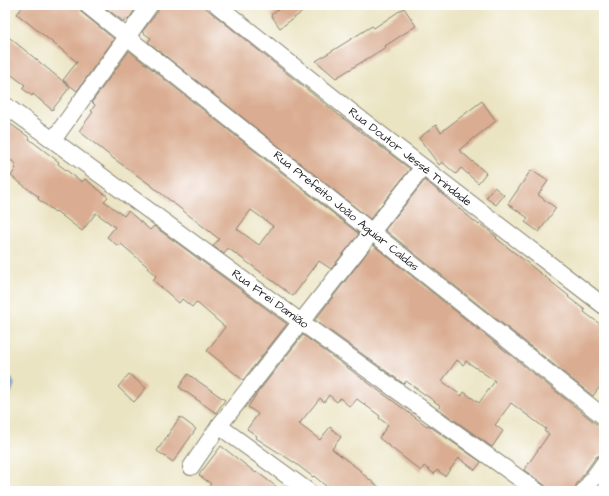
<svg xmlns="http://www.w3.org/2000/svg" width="609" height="496" viewBox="0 0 609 496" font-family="'Architects Daughter',sans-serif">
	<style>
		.water { fill: #82b2ed; stroke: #4f6784 }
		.building { fill: #daad92; fill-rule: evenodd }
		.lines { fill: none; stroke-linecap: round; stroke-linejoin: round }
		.minor-casing { stroke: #848070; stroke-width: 18 }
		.minor { stroke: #fff; stroke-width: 16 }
		.labels { text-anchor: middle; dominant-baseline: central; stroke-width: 3; stroke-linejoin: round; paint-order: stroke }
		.street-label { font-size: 12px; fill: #1c1c1c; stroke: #fff }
	</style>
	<rect width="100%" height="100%" fill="#fff"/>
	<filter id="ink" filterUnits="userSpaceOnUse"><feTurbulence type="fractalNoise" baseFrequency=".025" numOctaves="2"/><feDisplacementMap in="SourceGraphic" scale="8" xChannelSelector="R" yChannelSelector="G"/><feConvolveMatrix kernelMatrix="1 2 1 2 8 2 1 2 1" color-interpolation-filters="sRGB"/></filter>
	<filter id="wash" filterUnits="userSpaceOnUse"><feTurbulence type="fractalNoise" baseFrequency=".012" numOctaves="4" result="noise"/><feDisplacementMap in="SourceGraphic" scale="16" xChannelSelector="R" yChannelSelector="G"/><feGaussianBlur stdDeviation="0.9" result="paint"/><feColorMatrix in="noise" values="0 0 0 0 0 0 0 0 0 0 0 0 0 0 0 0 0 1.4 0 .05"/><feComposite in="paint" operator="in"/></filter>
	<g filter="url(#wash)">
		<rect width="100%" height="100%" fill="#ebe4c3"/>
		<!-- water -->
		<path class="water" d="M 5,367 L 14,384 L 5,408 Z"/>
		<g id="blocks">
			<!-- building -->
			<g class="building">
				<path d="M 24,5 L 78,5 L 81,12 L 114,39 L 77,91 L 63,80 L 77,62 L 17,14 Z"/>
				<path d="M 102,5 L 138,5 L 128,20 L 126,18 L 124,22 Z"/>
				<path d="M 159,5 L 202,5 L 335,112 L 410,169 L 370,219 L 148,42 L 151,38 L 142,32 L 158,11 Z"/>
				<path d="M 274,5 L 312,5 L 280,28 L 271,15 L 278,10 Z"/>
				<path d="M 404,8 L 416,26 L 385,46 L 386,47 L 336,78 L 316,61 L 372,26 L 374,28 Z"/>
				<path d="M 5,34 L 70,87 L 52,110 L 33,94 L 32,96 L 22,88 L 25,85 L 5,70 Z"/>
				<path d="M 129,51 L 359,234 L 331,269 L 319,261 L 293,296 L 228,248 L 224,254 L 213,246 L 219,239 L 148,183 L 114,159 L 79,131 L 93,112 L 91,111 L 95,105 L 92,102 ZM 251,210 L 273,226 L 259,245 L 237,229 Z"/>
				<path d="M 482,101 L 496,121 L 459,150 L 486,173 L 478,183 L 461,168 L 456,174 L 442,162 L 439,165 L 419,138 L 436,125 L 441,132 Z"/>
				<path d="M 5,120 L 30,138 L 29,139 L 59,162 L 58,164 L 82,182 L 85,179 L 108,197 L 104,201 L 124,216 L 128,211 L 150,230 L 154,226 L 287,324 L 243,380 L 207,351 L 225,327 L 196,302 L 192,307 L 182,299 L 179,303 L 153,280 L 156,276 L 147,268 L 148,267 L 120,243 L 118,246 L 107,237 L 115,227 L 96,213 L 82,231 L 56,211 L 55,212 L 38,199 L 39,197 L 11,176 L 16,168 L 14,167 L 16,164 L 5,156 Z"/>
				<path d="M 531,170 L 548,181 L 538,195 L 556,208 L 539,232 L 525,222 L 528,218 L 508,204 Z"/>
				<path d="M 425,180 L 479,225 L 480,224 L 497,237 L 496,238 L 569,296 L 568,297 L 585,310 L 584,312 L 604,327 L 604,381 L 593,396 L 385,230 Z"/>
				<path d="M 494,187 L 504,195 L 496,205 L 486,198 Z"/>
				<path d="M 373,245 L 604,430 L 604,454 L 600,455 L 596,457 L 576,485 L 575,491 L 553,491 L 524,470 L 549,434 L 544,431 L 546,429 L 511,403 L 495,425 L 503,431 L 492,447 L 439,409 L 441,406 L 406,381 L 404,384 L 315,320 ZM 457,360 L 463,365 L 466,361 L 495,381 L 479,403 L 464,392 L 462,396 L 442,381 Z"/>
				<path d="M 303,335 L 427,426 L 428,425 L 481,462 L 475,470 L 459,458 L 445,476 L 437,470 L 434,474 L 424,466 L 421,471 L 379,438 L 388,425 L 379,418 L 380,416 L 357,399 L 350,407 L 340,398 L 337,402 L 329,395 L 324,402 L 320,398 L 299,424 L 320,440 L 330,427 L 341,437 L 332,449 L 361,471 L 360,472 L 384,491 L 332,491 L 314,476 L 313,477 L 295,463 L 256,438 L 257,436 L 247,429 L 258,414 L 248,407 L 258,392 Z"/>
				<path d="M 129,374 L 146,388 L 134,402 L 118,387 Z"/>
				<path d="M 188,374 L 225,400 L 216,413 L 179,387 Z"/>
				<path d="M 180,417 L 196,429 L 173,462 L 157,451 Z"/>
				<path d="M 221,446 L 256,473 L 257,472 L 282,491 L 205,491 L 211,484 L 199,475 Z"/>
			</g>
		</g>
	</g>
	<g filter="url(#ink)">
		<use href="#blocks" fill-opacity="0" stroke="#848070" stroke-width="1"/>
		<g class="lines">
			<defs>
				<g id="minor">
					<path d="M 87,5 L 604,417"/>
					<path d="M 217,5 L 353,113 L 604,306"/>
					<path d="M 5,105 L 301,322 L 537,491"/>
					<path d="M 53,140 L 150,5"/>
					<path d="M 219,426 L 308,491"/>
					<path d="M 191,467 L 219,426 L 423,167"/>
					<path d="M 584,491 L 604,463"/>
				</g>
			</defs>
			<!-- minor casing -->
			<use href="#minor" class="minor-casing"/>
			<!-- minor -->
			<use href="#minor" class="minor"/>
		</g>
	</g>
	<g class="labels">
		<!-- street labels -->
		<g class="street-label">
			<text transform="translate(410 157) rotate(38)">Rua Doutor Jessé Trindade</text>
			<text transform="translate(346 211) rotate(39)">Rua Prefeito João Aguiar Caldas</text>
			<text transform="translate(270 299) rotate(36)">Rua Frei Damião</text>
		</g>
	</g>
	<!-- margin -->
	<rect width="609" height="496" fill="none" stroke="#fff" stroke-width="20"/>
</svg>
